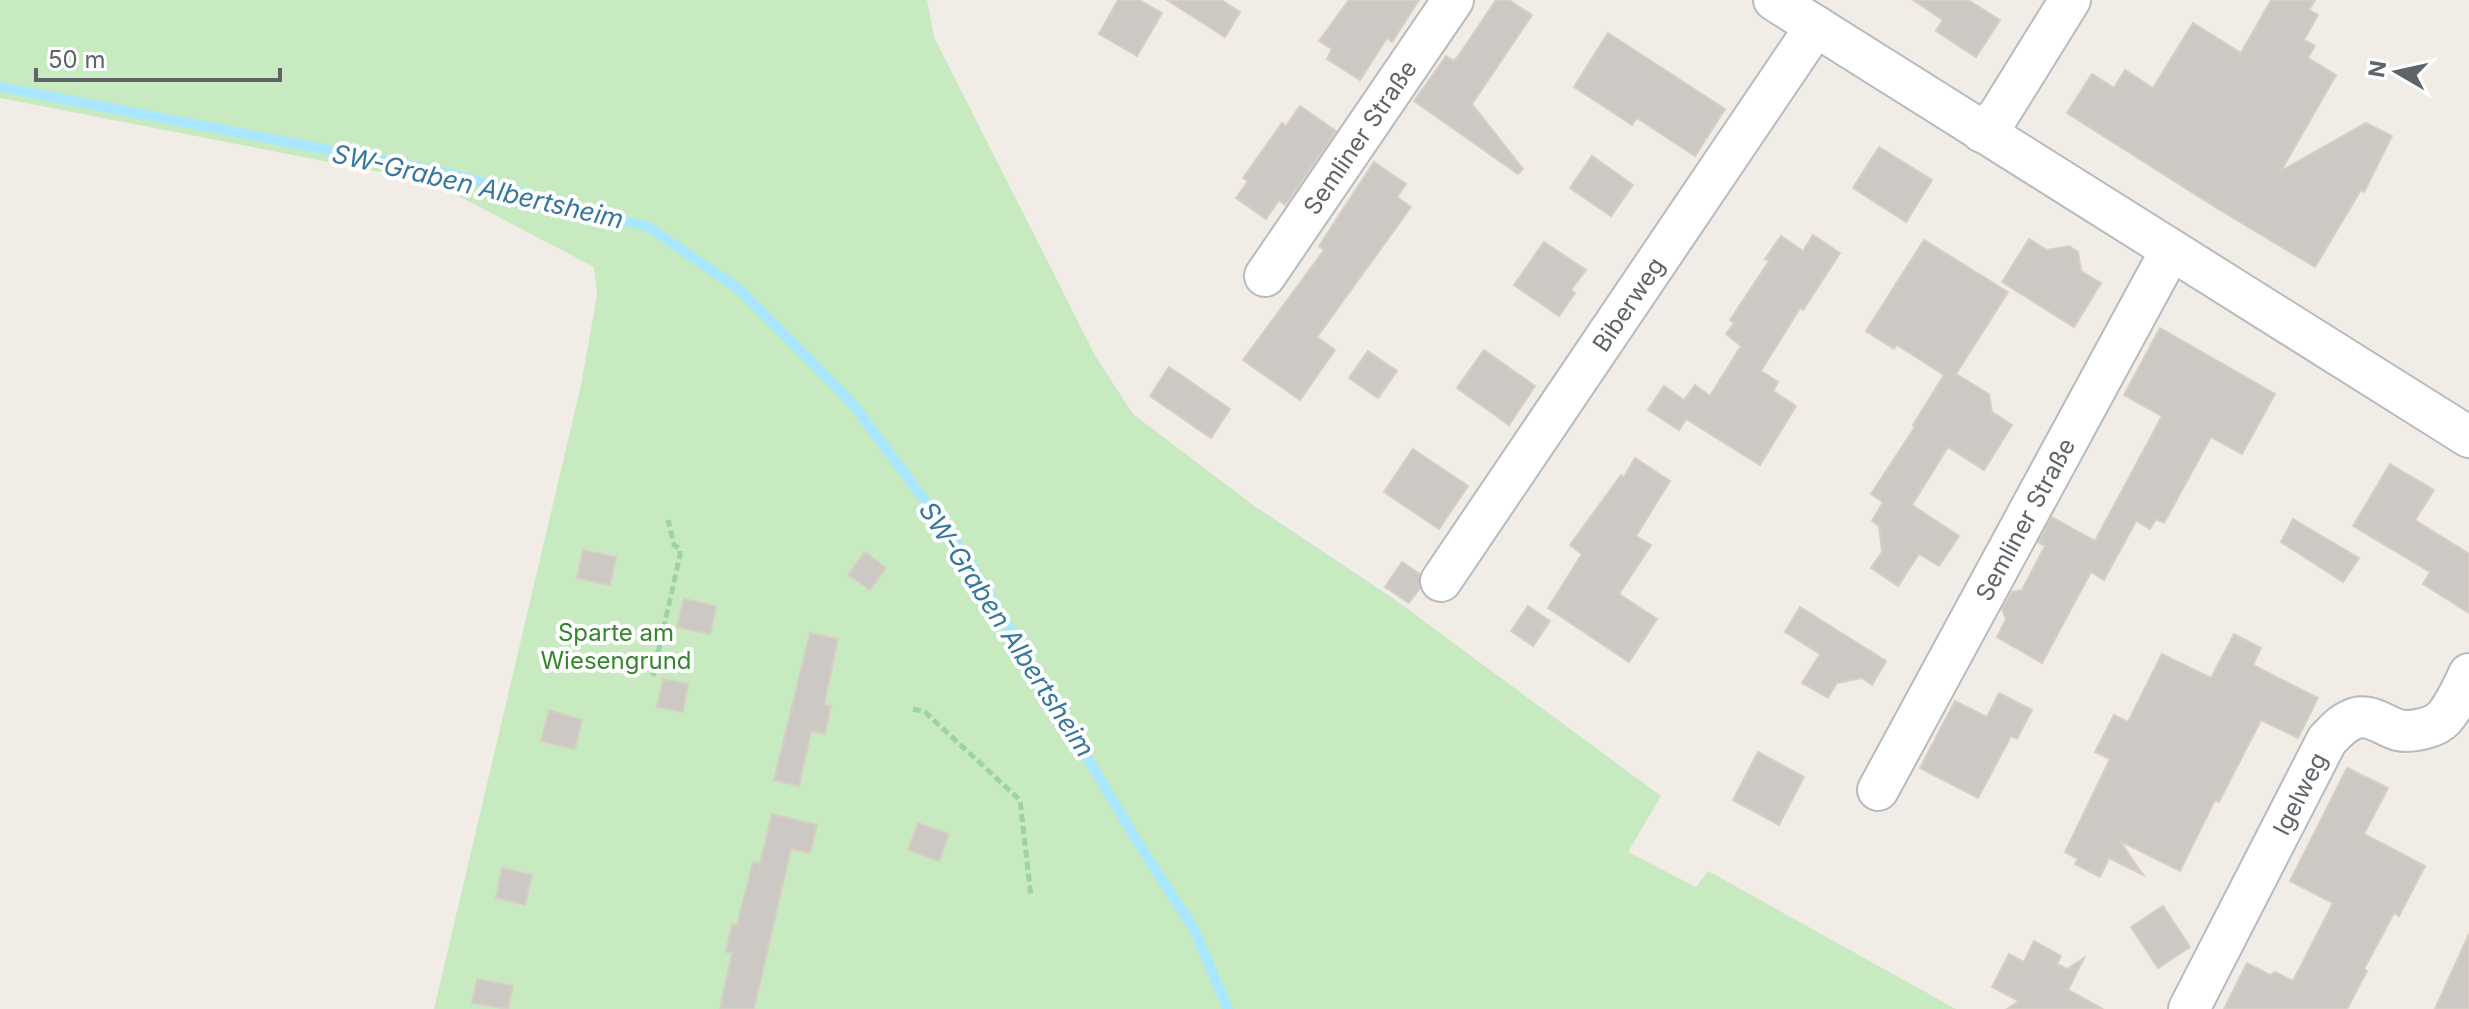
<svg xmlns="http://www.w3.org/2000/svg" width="2469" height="1009" viewBox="0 0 2469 1009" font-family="Inter,sans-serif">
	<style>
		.green { fill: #c7eac1 }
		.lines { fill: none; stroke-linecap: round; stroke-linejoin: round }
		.stream { stroke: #a9e6ff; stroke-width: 10 }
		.building { fill: #ccc8c3; stroke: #d7cec4; stroke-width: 2 }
		.minor-casing { stroke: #b7babe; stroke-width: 44 }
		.path { stroke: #9dd3a5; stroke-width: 5; stroke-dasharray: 8 4; stroke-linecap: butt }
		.minor { stroke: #fff; stroke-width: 40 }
		.labels { text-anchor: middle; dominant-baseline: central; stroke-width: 8; stroke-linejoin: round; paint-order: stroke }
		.street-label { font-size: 24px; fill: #5e6468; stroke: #fff }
		.park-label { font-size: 24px; fill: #37862f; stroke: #fff }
		.water-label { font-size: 26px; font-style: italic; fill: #34789e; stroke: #fff }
	</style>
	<rect width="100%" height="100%" fill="#f1ede6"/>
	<!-- green -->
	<path class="green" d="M 0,0 L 927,0 L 934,37 L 1096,357 L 1133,414 L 1253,505 L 1394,599 L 1661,796 L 1628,852 L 1696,887 L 1708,871 L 1956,1009 L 434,1009 L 581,385 L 597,295 L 594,267 L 432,182 L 0,98 Z"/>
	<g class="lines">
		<!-- stream -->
		<path class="stream" d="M 0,87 L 444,172 L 649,227 L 740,290 L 852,403 L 967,557 L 1139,844 L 1194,929 L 1228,1009"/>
	</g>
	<!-- building -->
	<g class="building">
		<path d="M 1118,0 L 1139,0 L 1162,13 L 1137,56 L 1099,34 Z"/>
		<path d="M 1167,0 L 1221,0 L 1240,12 L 1225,37 Z"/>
		<path d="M 1349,0 L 1419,0 L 1392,42 L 1387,38 L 1360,80 L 1327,59 L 1332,49 L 1319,41 Z"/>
		<path d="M 1496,0 L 1509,0 L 1532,15 L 1472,104 L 1523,169 L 1518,174 L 1414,101 L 1446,56 L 1454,61 L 1459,55 Z"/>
		<path d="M 1913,0 L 1968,0 L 2000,20 L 1976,57 L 1936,31 L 1943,20 Z"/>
		<path d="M 2271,0 L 2315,0 L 2309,10 L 2318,15 L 2304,40 L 2315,46 L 2308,58 L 2336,75 L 2281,171 L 2366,123 L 2392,136 L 2364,192 L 2361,190 L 2315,267 L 2215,207 L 2067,113 L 2092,74 L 2114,88 L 2125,70 L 2153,88 L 2193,23 L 2241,53 Z"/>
		<path d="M 1608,33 L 1725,109 L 1695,156 L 1637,118 L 1632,125 L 1574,87 Z"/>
		<path d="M 1300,106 L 1336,131 L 1285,205 L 1279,200 L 1266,219 L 1236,198 L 1248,181 L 1243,178 L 1282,123 L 1286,126 Z"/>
		<path d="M 1879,147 L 1932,180 L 1906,222 L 1853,188 Z"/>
		<path d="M 1592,156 L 1633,185 L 1611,216 L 1570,188 Z"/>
		<path d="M 1374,162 L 1406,184 L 1397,197 L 1411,207 L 1317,337 L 1335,350 L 1300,400 L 1243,360 L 1324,250 L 1319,246 Z"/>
		<path d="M 1813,235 L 1840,253 L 1803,310 L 1800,308 L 1761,371 L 1778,382 L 1773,391 L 1796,406 L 1760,465 L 1686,419 L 1679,430 L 1648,410 L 1664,386 L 1684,400 L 1695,385 L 1710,396 L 1741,346 L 1726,334 L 1734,323 L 1730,320 L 1769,261 L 1765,259 L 1781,236 L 1803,251 Z"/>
		<path d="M 2029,239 L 2047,250 L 2069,246 L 2078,252 L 2081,271 L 2101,283 L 2074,327 L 2002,282 Z"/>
		<path d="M 1924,240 L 2008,292 L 1956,374 L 1989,394 L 1992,412 L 2012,425 L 1984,470 L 1948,447 L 1912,505 L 1959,536 L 1939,566 L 1919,554 L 1898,586 L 1871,568 L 1882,552 L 1879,526 L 1872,521 L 1883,502 L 1871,494 L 1915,427 L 1913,425 L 1944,375 L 1897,345 L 1894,349 L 1866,331 Z"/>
		<path d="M 1544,242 L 1586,270 L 1571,290 L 1575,293 L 1559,316 L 1514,285 Z"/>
		<path d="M 2160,328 L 2275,394 L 2242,454 L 2211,437 L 2164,523 L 2156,519 L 2150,529 L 2136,521 L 2104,580 L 2091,572 L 2042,663 L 1997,637 L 2006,619 L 2002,609 L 2012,592 L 2022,590 L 2045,546 L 2038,542 L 2052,517 L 2095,541 L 2162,416 L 2124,395 Z"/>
		<path d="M 1484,350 L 1535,386 L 1509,425 L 1457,388 Z"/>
		<path d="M 1368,351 L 1397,371 L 1378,398 L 1349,378 Z"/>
		<path d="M 1169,367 L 1230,409 L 1211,438 L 1150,396 Z"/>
		<path d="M 1413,449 L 1468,486 L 1439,529 L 1384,492 Z"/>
		<path d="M 1635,458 L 1670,481 L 1636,536 L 1651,545 L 1619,594 L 1657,619 L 1629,662 L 1548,608 L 1582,554 L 1570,545 L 1621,475 L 1624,477 Z"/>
		<path d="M 2390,464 L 2434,490 L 2415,520 L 2469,554 L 2469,613 L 2423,584 L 2430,572 L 2353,526 Z"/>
		<path d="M 2293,519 L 2359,558 L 2343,582 L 2281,542 Z"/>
		<path d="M 583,550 L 616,557 L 610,585 L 577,578 Z"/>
		<path d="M 865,552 L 886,568 L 870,590 L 848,575 Z"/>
		<path d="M 1402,562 L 1420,574 L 1420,588 L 1409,603 L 1385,587 Z"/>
		<path d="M 684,599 L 716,606 L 710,634 L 677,627 Z"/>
		<path d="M 1528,606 L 1550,621 L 1533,646 L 1511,631 Z"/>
		<path d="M 1800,607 L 1886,661 L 1872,685 L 1862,678 L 1837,683 L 1828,698 L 1802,683 L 1820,654 L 1785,632 Z"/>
		<path d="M 810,633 L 838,639 L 824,704 L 831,706 L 825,734 L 811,731 L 799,786 L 774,780 Z"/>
		<path d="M 2234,634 L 2261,648 L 2253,665 L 2318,698 L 2298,738 L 2261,720 L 2219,802 L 2215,800 L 2180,871 L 2120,841 L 2143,875 L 2109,858 L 2100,877 L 2075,864 L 2078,859 L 2065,852 L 2110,759 L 2095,752 L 2114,715 L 2128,722 L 2162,654 L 2211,678 Z"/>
		<path d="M 663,679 L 688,684 L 683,712 L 657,707 Z"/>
		<path d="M 1999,693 L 2032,710 L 2017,739 L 2011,736 L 1978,798 L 1920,768 L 1955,701 L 1987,717 Z"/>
		<path d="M 549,710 L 582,720 L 575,749 L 541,741 Z"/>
		<path d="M 1758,752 L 1804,777 L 1779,825 L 1733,800 Z"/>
		<path d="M 2347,768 L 2388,788 L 2364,834 L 2425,866 L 2399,916 L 2394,913 L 2364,969 L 2367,971 L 2347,1009 L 2224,1009 L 2247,963 L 2270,975 L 2275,972 L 2293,981 L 2333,903 L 2290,881 Z"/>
		<path d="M 772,814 L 817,825 L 810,853 L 791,849 L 754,1009 L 720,1009 L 732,953 L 726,952 L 732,924 L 737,925 L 753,862 L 760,864 Z"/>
		<path d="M 918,823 L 949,834 L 939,861 L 908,850 Z"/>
		<path d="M 502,868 L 532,875 L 525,905 L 496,898 Z"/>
		<path d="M 2163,906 L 2190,947 L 2158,968 L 2131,927 Z"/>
		<path d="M 2469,934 L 2469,1009 L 2435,1009 Z"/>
		<path d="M 2034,941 L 2061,956 L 2057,964 L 2067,969 L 2084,958 L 2068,990 L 2103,1009 L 2007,1009 L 2019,1001 L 1992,987 L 2009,954 L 2024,962 Z"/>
		<path d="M 477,979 L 513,986 L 508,1009 L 472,1003 Z"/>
	</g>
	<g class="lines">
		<defs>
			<g id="minor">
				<path d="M 1774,0 L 2469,437"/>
				<path d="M 1982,132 L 1998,116 L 2070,0"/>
				<path id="s1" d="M 1265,276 L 1453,0"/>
				<path id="s2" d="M 1441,581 L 1816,26"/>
				<path id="s3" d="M 1878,790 L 2171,250"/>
				<path id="s4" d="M 2189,1009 L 2327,740 C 2336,731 2343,722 2356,718 C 2372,714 2384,726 2398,730 C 2411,733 2435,728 2444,718 C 2455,705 2462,689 2469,674"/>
			</g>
		</defs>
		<!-- minor casing -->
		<use href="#minor" class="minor-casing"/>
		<!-- path -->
		<g class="path">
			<path d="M 653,676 L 680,555 L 680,549 L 674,545 L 668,520"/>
			<path d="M 913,709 L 925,712 L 1020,800 L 1031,897"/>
		</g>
		<!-- minor -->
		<use href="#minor" class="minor"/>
	</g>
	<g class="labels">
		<!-- street labels -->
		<g class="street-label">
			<text stroke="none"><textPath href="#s1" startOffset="168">Semliner Straße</textPath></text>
			<text stroke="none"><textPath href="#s2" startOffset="334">Biberweg</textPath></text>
			<text stroke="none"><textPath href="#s3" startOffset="308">Semliner Straße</textPath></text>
			<text stroke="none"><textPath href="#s4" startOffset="242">Igelweg</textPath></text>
		</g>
		<!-- park labels -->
		<g class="park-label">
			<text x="616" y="632">Sparte am<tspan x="616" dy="28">Wiesengrund</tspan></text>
		</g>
		<!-- water labels -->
		<g class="water-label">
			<text transform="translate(478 186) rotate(13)">SW-Graben Albertsheim</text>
			<text transform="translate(1007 629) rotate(57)">SW-Graben Albertsheim</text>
		</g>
	</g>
	<!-- north arrow -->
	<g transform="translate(2397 72) rotate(279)" stroke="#ffffff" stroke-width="6" paint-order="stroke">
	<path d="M0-6L14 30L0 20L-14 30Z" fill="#5e6468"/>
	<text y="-12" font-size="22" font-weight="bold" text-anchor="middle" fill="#5e6468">N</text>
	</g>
	<!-- scale -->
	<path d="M36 68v12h244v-12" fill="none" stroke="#5e6468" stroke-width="4"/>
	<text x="48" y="68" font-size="24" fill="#5e6468" stroke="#ffffff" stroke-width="6" paint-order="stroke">50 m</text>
</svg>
